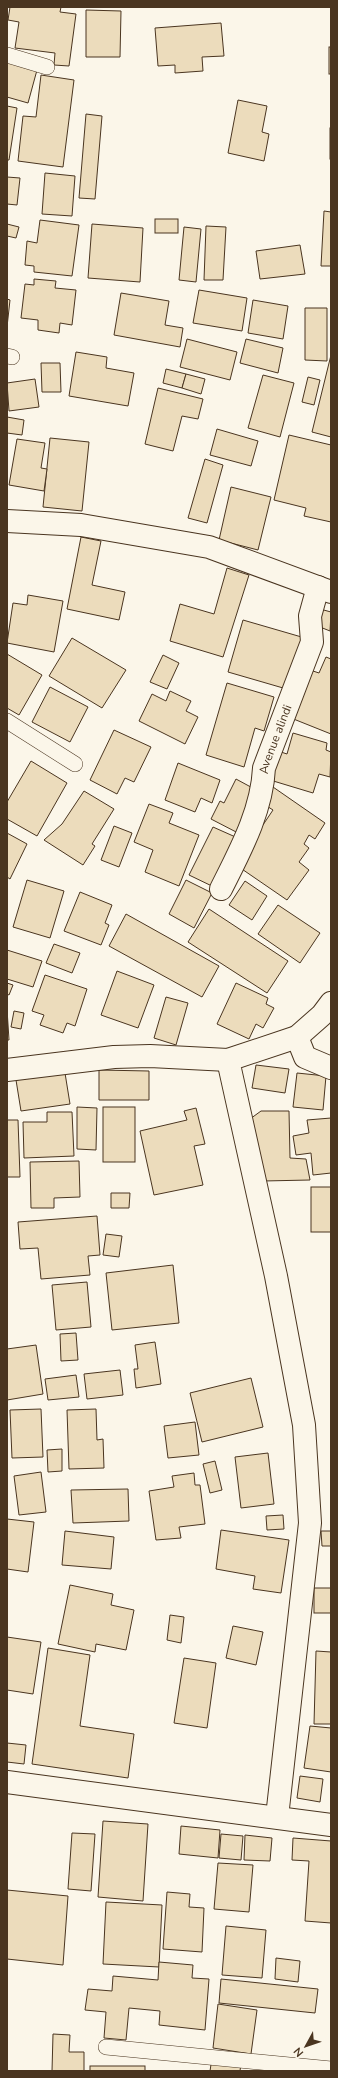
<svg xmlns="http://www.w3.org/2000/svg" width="338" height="2078" viewBox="0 0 338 2078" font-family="'Nunito Sans',sans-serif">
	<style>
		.building { fill: #ecdcbc; stroke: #4a3520 }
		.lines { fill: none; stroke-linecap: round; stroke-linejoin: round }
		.service-casing { stroke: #4a3520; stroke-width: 16 }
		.minor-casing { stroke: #4a3520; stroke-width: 24 }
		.service { stroke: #fbf6e9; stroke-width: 15 }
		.minor { stroke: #fbf6e9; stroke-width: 22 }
		.labels { text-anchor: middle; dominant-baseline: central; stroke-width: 3; stroke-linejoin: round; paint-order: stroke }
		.street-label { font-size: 12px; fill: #4a3520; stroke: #fbf6e9 }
	</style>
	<rect width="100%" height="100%" fill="#fbf6e9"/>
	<!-- building -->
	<g class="building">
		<path d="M 10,7 L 61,7 L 60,12 L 76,14 L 69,66 L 54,65 L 55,53 L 15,48 L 19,22 L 8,20 Z"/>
		<path d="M 86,10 L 121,11 L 120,57 L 86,57 Z"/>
		<path d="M 221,23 L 224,56 L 202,57 L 203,71 L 175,73 L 175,65 L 158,66 L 155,28 Z"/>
		<rect x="329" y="47" width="2" height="27"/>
		<path d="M 7,62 L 37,70 L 28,103 L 7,97 Z"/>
		<path d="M 41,75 L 74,80 L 63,167 L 18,161 L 23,116 L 36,117 Z"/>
		<path d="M 238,100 L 267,106 L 262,132 L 269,134 L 264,161 L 228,153 Z"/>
		<path d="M 7,106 L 17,108 L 9,160 L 7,160 Z"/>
		<path d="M 86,114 L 102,116 L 95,199 L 79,198 Z"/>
		<rect x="330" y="128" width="1" height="31"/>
		<path d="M 45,173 L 75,176 L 72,216 L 42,214 Z"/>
		<path d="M 7,177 L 20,178 L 17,205 L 7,204 Z"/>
		<path d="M 324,211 L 331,212 L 331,266 L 321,266 Z"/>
		<rect x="155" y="219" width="23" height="14"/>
		<path d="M 40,220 L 79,225 L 72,276 L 34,272 L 34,266 L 25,265 L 27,241 L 37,243 Z"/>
		<path d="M 7,221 L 7,224 L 19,227 L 16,238 L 7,236 Z"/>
		<path d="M 92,224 L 143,228 L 140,282 L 88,278 Z"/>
		<path d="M 206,226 L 226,227 L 223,280 L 204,280 Z"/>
		<path d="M 184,227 L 201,229 L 196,282 L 179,280 Z"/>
		<path d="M 300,245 L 305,274 L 260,279 L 256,251 Z"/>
		<path d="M 34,279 L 56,281 L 55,288 L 76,290 L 72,325 L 60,323 L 59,333 L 38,330 L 38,320 L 21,318 L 25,284 L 34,285 Z"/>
		<path d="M 199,290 L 247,298 L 242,331 L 193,323 Z"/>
		<path d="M 121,293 L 169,301 L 165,325 L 183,328 L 180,347 L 114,335 Z"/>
		<path d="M 7,299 L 10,300 L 7,327 Z"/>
		<path d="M 253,300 L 288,306 L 283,339 L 248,333 Z"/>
		<path d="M 305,308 L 327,308 L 327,361 L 305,360 Z"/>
		<path d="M 187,339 L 237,352 L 230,380 L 180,367 Z"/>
		<path d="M 246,339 L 283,348 L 278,373 L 240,363 Z"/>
		<path d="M 76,352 L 107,357 L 106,368 L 134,373 L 128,406 L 69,396 Z"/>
		<path d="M 331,355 L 331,437 L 312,432 Z"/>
		<path d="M 41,363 L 60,363 L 61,392 L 42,392 Z"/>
		<path d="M 166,369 L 186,374 L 182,388 L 163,383 Z"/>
		<path d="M 186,374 L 205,379 L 201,394 L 182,388 Z"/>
		<path d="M 263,375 L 294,383 L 280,437 L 248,428 Z"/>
		<path d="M 308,377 L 320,380 L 314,405 L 302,402 Z"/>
		<path d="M 35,379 L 39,407 L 9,411 L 7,383 Z"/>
		<path d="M 158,388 L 203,399 L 198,419 L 182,416 L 173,451 L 145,444 Z"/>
		<path d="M 7,417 L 24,420 L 22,435 L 7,433 Z"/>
		<path d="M 217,429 L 258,441 L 251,466 L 210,455 Z"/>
		<path d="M 289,435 L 331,445 L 331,522 L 304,516 L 306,508 L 274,500 Z"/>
		<path d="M 50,438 L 89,442 L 82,511 L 43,507 Z"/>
		<path d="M 17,439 L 45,443 L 41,468 L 47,469 L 44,491 L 9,485 Z"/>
		<path d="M 205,459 L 223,465 L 207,523 L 188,518 Z"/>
		<path d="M 231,487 L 271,497 L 258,550 L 219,540 Z"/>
		<path d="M 81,537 L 101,541 L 92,585 L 125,592 L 119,620 L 67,609 Z"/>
		<path d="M 227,568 L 249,575 L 223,657 L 170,641 L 180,604 L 214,614 Z"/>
		<path d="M 28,595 L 63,601 L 54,652 L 7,643 L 13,603 L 27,605 Z"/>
		<path d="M 320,609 L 331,612 L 330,631 L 315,625 Z"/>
		<path d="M 243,620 L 305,638 L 290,690 L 228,672 Z"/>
		<path d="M 72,638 L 126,670 L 102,708 L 49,676 Z"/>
		<path d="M 7,654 L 42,675 L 19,715 L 7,708 Z"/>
		<path d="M 163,655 L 179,663 L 167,689 L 150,682 Z"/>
		<path d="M 326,657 L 331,659 L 331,734 L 291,718 L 310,670 L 319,673 Z"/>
		<path d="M 227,683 L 274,697 L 264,731 L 255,728 L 244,767 L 206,755 Z"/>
		<path d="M 50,687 L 88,707 L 70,742 L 32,722 Z"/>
		<path d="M 170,691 L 191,701 L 186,711 L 198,717 L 185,744 L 139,721 L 152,694 L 166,701 Z"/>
		<path d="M 114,730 L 151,747 L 134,782 L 125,778 L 117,794 L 90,780 Z"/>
		<path d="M 293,733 L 327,743 L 326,750 L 331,752 L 330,777 L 319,774 L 313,793 L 270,780 L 278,751 L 287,754 Z"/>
		<path d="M 31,761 L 67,783 L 37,836 L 7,819 L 7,802 Z"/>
		<path d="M 178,763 L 220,780 L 212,803 L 201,798 L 195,812 L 165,800 Z"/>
		<path d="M 236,779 L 260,792 L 240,834 L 211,819 L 220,801 L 224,803 Z"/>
		<path d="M 273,787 L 325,823 L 315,839 L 309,835 L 304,844 L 309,848 L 299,862 L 309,870 L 287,900 L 236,865 L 273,810 L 262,803 Z"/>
		<path d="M 84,791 L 114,809 L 92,844 L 95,846 L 83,865 L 44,840 L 62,824 Z"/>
		<path d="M 149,804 L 173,813 L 169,823 L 199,835 L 179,886 L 145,872 L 153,850 L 134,842 Z"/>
		<path d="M 114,826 L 132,833 L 119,867 L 101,860 Z"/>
		<path d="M 213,827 L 240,839 L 216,888 L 189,875 Z"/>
		<path d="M 7,833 L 27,844 L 10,879 L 7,877 Z"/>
		<path d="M 27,880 L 64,891 L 50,938 L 13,927 Z"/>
		<path d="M 186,880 L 212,893 L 194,928 L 169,914 Z"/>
		<path d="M 245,881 L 267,896 L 252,920 L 229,905 Z"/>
		<path d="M 80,892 L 112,905 L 105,923 L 109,925 L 101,945 L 64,931 Z"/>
		<path d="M 278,905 L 320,933 L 300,963 L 258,934 Z"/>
		<path d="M 209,909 L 288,961 L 267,993 L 188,942 Z"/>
		<path d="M 126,914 L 219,966 L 202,997 L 109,946 Z"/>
		<path d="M 54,944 L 80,953 L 72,973 L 46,963 Z"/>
		<path d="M 7,950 L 42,961 L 33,987 L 7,979 Z"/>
		<path d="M 117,971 L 154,985 L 138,1028 L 101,1015 Z"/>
		<path d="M 45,975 L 87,989 L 75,1026 L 67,1023 L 63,1033 L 40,1025 L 44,1015 L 32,1011 Z"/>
		<path d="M 7,983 L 13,985 L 9,995 L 7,994 Z"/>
		<path d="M 236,983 L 268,998 L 266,1004 L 274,1008 L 263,1028 L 256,1024 L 249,1039 L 217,1024 Z"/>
		<path d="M 166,997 L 188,1003 L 176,1045 L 154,1038 Z"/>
		<path d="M 7,1009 L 9,1040 L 7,1040 Z"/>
		<path d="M 14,1011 L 24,1013 L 21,1029 L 11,1027 Z"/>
		<path d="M 256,1065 L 289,1069 L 285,1093 L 252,1088 Z"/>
		<path d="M 99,1070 L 149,1071 L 149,1100 L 99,1100 Z"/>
		<path d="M 65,1073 L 70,1104 L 21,1111 L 16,1080 Z"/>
		<path d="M 297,1073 L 326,1076 L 323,1110 L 293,1107 Z"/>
		<path d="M 77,1107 L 97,1108 L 96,1150 L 77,1149 Z"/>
		<rect x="103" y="1107" width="32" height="55"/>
		<path d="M 196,1108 L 205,1144 L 194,1146 L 203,1185 L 154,1195 L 140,1131 L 187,1120 L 184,1111 Z"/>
		<path d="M 261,1111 L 289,1111 L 290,1158 L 306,1159 L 310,1180 L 263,1181 L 250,1119 Z"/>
		<path d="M 47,1112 L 72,1112 L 74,1156 L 24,1158 L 23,1122 L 47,1122 Z"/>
		<path d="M 331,1118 L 331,1173 L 313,1175 L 311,1153 L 296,1155 L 293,1136 L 309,1133 L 307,1120 Z"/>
		<path d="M 7,1120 L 18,1120 L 20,1177 L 7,1177 Z"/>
		<path d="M 79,1161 L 80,1197 L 54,1198 L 54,1208 L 31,1208 L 30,1162 Z"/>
		<rect x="311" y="1187" width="20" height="45"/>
		<path d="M 111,1193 L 130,1193 L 129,1208 L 111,1208 Z"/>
		<path d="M 97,1216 L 100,1255 L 88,1256 L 90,1275 L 41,1279 L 38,1248 L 20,1249 L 18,1222 Z"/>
		<path d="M 106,1234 L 122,1236 L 119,1257 L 103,1255 Z"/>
		<path d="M 173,1265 L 179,1323 L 112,1330 L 106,1273 Z"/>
		<path d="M 87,1282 L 91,1327 L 56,1330 L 52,1285 Z"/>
		<path d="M 76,1333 L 78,1360 L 61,1361 L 60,1334 Z"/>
		<path d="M 155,1342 L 161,1384 L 136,1388 L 134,1369 L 138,1369 L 135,1345 Z"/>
		<path d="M 36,1345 L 43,1394 L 7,1400 L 7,1349 Z"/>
		<path d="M 120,1370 L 123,1395 L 87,1399 L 84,1374 Z"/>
		<path d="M 76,1375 L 79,1397 L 48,1400 L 45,1379 Z"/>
		<path d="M 251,1378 L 263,1427 L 202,1442 L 190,1393 Z"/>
		<path d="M 41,1409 L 43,1457 L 12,1458 L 10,1410 Z"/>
		<path d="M 96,1409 L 97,1440 L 103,1439 L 104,1468 L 69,1469 L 67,1410 Z"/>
		<path d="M 195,1422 L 199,1455 L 168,1458 L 164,1426 Z"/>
		<path d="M 62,1449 L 62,1471 L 48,1472 L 47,1450 Z"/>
		<path d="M 268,1453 L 274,1504 L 241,1508 L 235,1457 Z"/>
		<path d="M 215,1461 L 222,1490 L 210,1493 L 203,1464 Z"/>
		<path d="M 41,1472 L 46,1512 L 19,1515 L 14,1476 Z"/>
		<path d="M 194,1473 L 195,1485 L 200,1485 L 205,1524 L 179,1527 L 181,1538 L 156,1540 L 149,1491 L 174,1487 L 172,1476 Z"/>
		<path d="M 128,1489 L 129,1521 L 73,1523 L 71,1490 Z"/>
		<path d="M 283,1515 L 284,1529 L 267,1530 L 266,1516 Z"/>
		<path d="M 7,1519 L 34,1522 L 28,1572 L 7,1569 Z"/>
		<path d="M 221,1530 L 289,1540 L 281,1593 L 253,1589 L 255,1576 L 216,1569 Z"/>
		<path d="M 65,1531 L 114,1537 L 111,1569 L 62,1565 Z"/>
		<path d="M 321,1531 L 331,1531 L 331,1546 L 322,1546 Z"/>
		<path d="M 70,1585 L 113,1594 L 111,1605 L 134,1610 L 126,1650 L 96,1644 L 95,1652 L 58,1644 Z"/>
		<rect x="314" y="1588" width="17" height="25"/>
		<path d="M 170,1615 L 184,1617 L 181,1643 L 167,1640 Z"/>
		<path d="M 233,1626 L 263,1632 L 256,1665 L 226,1658 Z"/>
		<path d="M 7,1637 L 41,1642 L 33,1694 L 7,1690 Z"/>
		<path d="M 48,1648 L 90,1655 L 80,1726 L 134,1734 L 128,1778 L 32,1764 Z"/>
		<path d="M 316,1651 L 331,1652 L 331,1724 L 314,1724 Z"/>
		<path d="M 184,1658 L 216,1663 L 207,1728 L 174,1723 Z"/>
		<path d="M 310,1726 L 331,1728 L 331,1772 L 304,1768 Z"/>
		<path d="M 7,1743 L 26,1745 L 24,1764 L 7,1762 Z"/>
		<path d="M 300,1776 L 323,1779 L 320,1802 L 297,1798 Z"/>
		<path d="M 103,1821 L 148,1824 L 143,1901 L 98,1897 Z"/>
		<path d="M 181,1826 L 220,1830 L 218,1858 L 179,1854 Z"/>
		<path d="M 72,1833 L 95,1834 L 91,1891 L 68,1889 Z"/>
		<path d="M 221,1834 L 243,1836 L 241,1860 L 219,1858 Z"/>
		<path d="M 245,1835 L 272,1838 L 270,1861 L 244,1860 Z"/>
		<path d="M 293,1838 L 331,1841 L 331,1923 L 305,1921 L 309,1861 L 292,1860 Z"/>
		<path d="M 218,1863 L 253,1865 L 249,1912 L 214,1909 Z"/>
		<path d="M 7,1890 L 68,1896 L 63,1965 L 7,1959 Z"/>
		<path d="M 167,1892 L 190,1894 L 189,1907 L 204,1908 L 202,1952 L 163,1949 Z"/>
		<path d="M 106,1902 L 162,1905 L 159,1967 L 103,1964 Z"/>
		<path d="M 226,1926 L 266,1930 L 262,1978 L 222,1975 Z"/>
		<path d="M 276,1958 L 300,1961 L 298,1982 L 275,1979 Z"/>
		<path d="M 159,1962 L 193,1965 L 192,1978 L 209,1979 L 205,2030 L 159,2025 L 160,2011 L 129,2008 L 126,2040 L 104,2038 L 106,2012 L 85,2010 L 88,1989 L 112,1991 L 113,1976 L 158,1980 Z"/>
		<path d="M 221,1979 L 318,1989 L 315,2013 L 219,2003 Z"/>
		<path d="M 218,2004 L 257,2010 L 251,2054 L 213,2048 Z"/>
		<path d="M 53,2034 L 70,2035 L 69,2052 L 84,2052 L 84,2071 L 52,2071 Z"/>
		<path d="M 212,2058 L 241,2063 L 240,2071 L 210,2071 Z"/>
		<rect x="90" y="2066" width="55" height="5"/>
	</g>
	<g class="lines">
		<defs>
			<g id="service">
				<path d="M 7,55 L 47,67"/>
				<path d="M 7,356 L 12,357"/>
				<path d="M 7,721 L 75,764"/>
				<path d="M 106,2047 L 331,2069"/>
			</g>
			<g id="minor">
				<path d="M 7,521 L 81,525 L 209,547 L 331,592"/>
				<path id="s1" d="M 221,889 C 240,851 262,811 264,768 L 312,642 L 310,616 L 318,587"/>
				<path d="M 297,1037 L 305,1057 L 331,1068"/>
				<path d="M 7,1070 L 114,1057 L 150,1056 L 228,1060"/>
				<path d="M 7,1782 L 331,1825"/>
				<path d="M 277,1817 L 310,1523 L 304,1425 L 276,1276 L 228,1060 L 297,1037 L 322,1015 L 331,1003"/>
			</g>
		</defs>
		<!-- service casing -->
		<use href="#service" class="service-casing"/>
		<!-- minor casing -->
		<use href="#minor" class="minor-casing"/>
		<!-- service -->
		<use href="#service" class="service"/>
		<!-- minor -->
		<use href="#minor" class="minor"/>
	</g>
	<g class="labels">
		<!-- street labels -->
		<g class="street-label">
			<text stroke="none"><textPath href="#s1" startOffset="160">Avenue alindi</textPath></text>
		</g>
	</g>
	<!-- border -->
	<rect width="338" height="2078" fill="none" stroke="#4a3520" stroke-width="16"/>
	<!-- north arrow -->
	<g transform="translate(306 2046) rotate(230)" stroke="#fbf6e9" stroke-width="3" paint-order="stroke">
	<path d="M0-3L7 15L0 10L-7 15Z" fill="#4a3520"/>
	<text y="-6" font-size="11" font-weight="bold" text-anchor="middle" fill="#4a3520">N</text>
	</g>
</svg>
